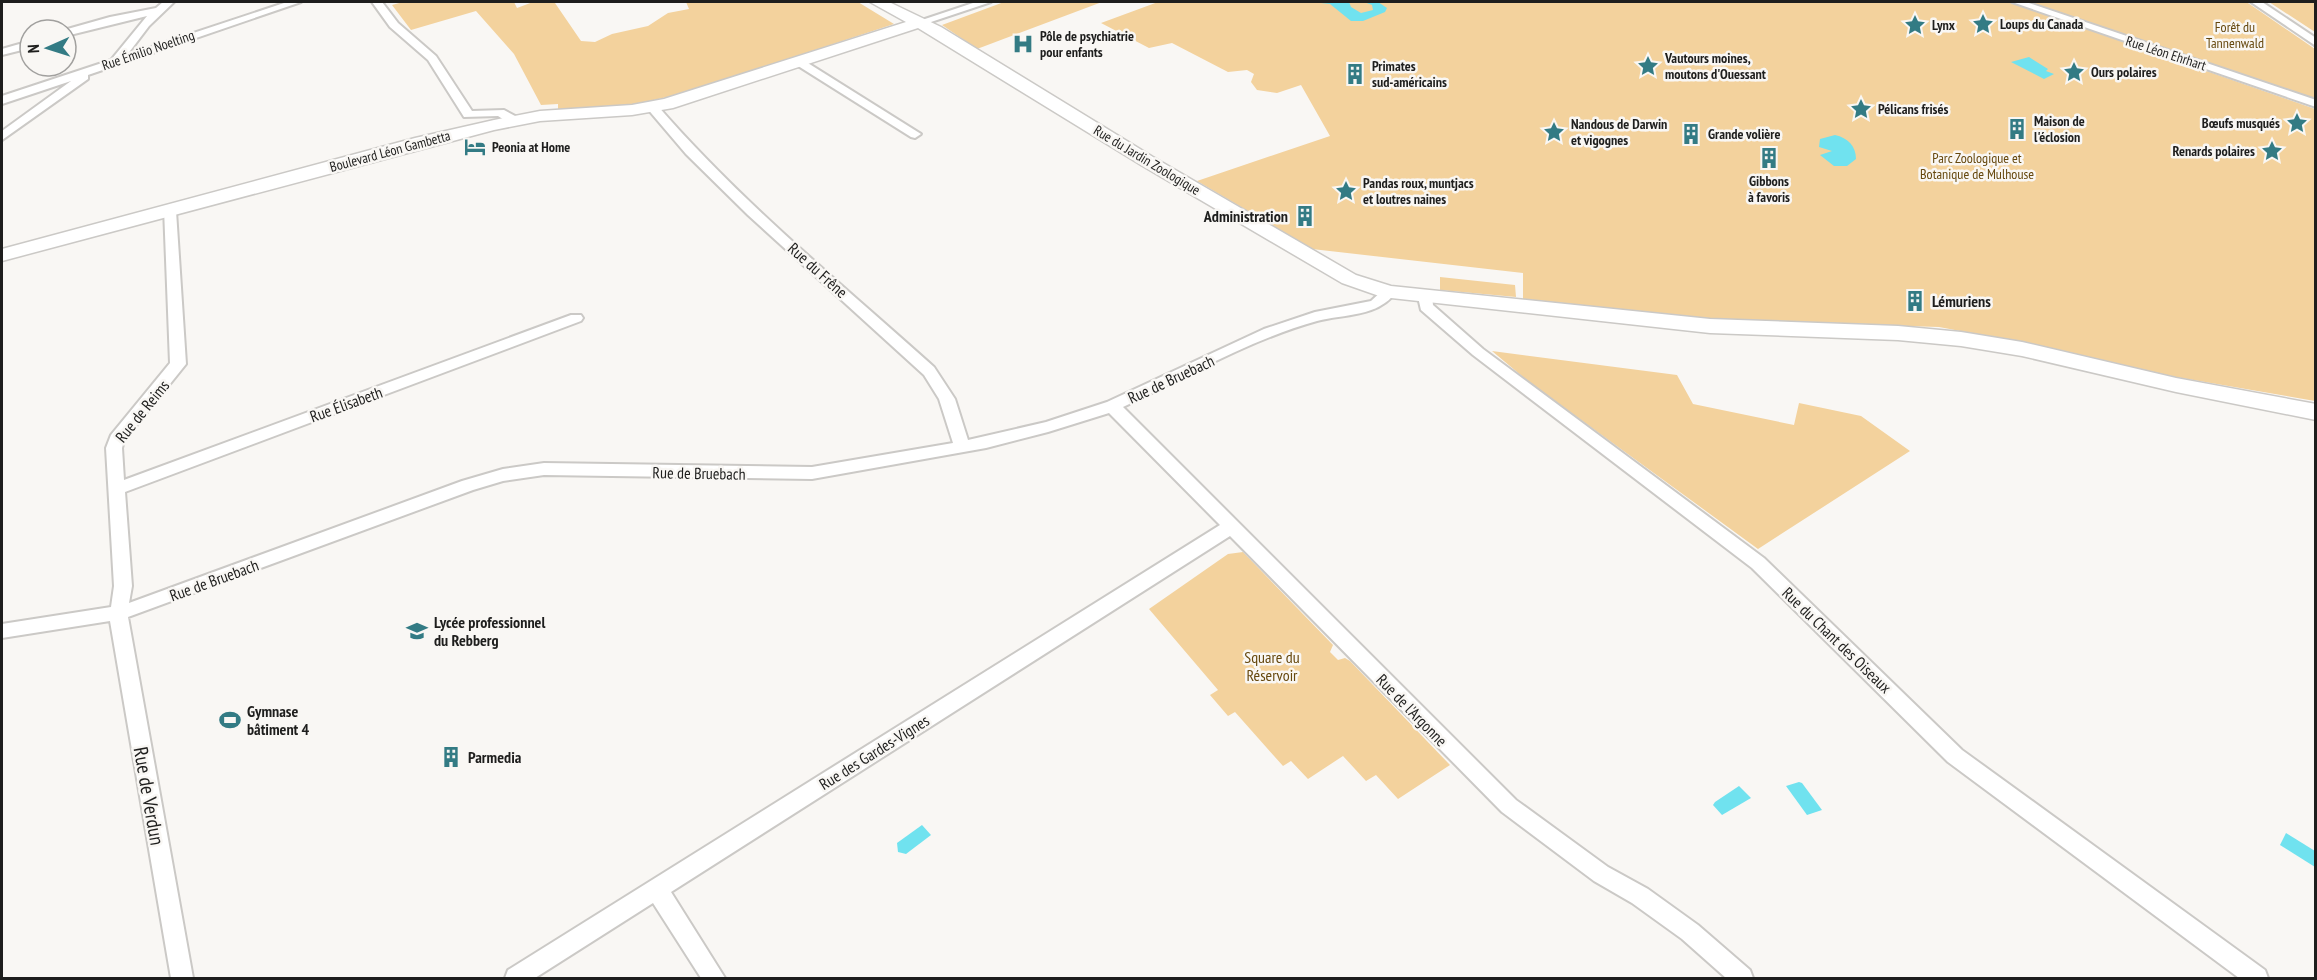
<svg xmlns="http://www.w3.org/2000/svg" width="2317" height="980" viewBox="0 0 2317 980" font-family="'PT Sans Narrow',sans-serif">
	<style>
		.green { fill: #f3d29d }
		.water { fill: #70e2ef }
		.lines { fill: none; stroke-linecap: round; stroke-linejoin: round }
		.street-casing { stroke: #cbc9c6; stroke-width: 4 }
		.secondary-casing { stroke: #cbc9c6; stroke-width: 3 }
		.street { fill: #fff; fill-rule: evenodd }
		.secondary { fill: #fff; fill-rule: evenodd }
		.labels { text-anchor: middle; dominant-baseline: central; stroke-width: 5; stroke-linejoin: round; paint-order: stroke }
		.far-poi-label { font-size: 14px; font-weight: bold; fill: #1e1e1d; stroke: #f9f7f4; text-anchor: start }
		.far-park-label { font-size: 14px; fill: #66480e; stroke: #f9f7f4 }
		.far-street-label { font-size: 14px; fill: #1e1e1d; stroke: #f9f7f4 }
		.poi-label { font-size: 16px; font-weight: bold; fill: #1e1e1d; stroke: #f9f7f4; text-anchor: start }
		.street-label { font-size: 16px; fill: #1e1e1d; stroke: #f9f7f4 }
		.park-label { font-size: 16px; fill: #66480e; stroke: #f9f7f4 }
		.near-street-label { font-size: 20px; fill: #1e1e1d; stroke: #f9f7f4 }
	</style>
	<rect width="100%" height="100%" fill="#f9f7f4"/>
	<!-- green -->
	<g class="green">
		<path d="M 403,2 L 514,2 L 517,8 L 533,2 L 555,3 L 581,41 L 595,42 L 612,34 L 648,26 L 668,13 L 689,9 L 686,2 L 858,2 L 894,24 L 685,93 L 627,106 L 558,110 L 558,104 L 541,105 L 514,54 L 476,11 L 411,30 L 392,5 Z"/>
		<path d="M 1004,2 L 1102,2 L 977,49 L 942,25 Z"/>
		<path d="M 1158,2 L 2253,2 L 2248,3 L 2315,49 L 2315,99 L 2036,5 L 2029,6 L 2029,9 L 2315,109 L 2315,401 L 2176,377 L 2044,347 L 1939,327 L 1735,321 L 1523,299 L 1523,273 L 1312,249 L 1197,181 L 1330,136 L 1301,85 L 1277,93 L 1257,90 L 1251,82 L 1254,74 L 1247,70 L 1228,72 L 1172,43 L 1149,48 L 1101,23 Z"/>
		<path d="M 2263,2 L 2315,2 L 2315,32 L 2269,2 Z"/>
		<path d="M 1440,277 L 1515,285 L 1516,297 L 1440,290 Z"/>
		<path d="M 1492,351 L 1677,375 L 1693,404 L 1794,425 L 1799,403 L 1861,416 L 1910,451 L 1758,549 L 1529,382 Z"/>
		<path d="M 1243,552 L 1333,645 L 1330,652 L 1338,660 L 1345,658 L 1350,661 L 1450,765 L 1398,799 L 1376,775 L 1366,781 L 1343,756 L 1308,779 L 1291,761 L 1283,766 L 1235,712 L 1228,716 L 1210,695 L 1218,690 L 1149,609 L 1228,554 Z"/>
	</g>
	<!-- water -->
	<g class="water">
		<path d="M 1312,2 L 1349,2 L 1351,7 L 1361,13 L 1373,10 L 1372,5 L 1364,2 L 1378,2 L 1387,8 L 1385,12 L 1363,21 L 1351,21 L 1330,4 Z"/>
		<path d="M 2029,57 L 2048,69 L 2046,71 L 2054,74 L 2044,79 L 2011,62 Z"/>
		<path d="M 1835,135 C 1848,138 1856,146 1856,159 L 1847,166 L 1834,166 L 1820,155 L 1832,151 L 1819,147 L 1820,139 Z"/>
		<path d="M 1799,782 L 1802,783 L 1822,810 L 1807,815 L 1786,786 Z"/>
		<path d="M 1739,786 L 1751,798 L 1722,815 L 1713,805 L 1715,802 Z"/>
		<path d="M 922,825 L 931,835 L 906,854 L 898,852 L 897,843 Z"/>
		<path d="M 2286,833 L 2315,851 L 2315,867 L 2280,845 Z"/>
	</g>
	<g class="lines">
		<defs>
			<g id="street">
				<path d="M 163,2 L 174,2 L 149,26 L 127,55 L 287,2 L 301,2 L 88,75 L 88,79 L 2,140 L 2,131 L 71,81 L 2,104 L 2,96 L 111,60 L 147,16 L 66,36 L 64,30 L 110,17 L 156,8 Z"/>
				<path d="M 372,2 L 382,2 L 398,23 L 436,56 L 472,111 L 504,110 L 517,117 L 517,123 L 509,123 L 498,116 L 464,117 L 428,60 L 390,27 Z"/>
				<path d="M 976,2 L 991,2 L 922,25 L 913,23 Z"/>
				<path d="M 2012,2 L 2026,2 L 2316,100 L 2316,107 Z"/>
				<path d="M 2251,2 L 2262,2 L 2316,38 L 2316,46 Z"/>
				<path d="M 30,41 L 30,48 L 2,55 L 2,49 Z"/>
				<path d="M 795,60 L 803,60 L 921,134 L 915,138 L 911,137 L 795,64 Z"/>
				<path d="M 652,103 L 656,104 C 740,201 839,282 934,367 L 955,399 L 968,440 L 1046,422 L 1107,402 L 1264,329 L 1315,312 L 1371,301 L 1384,289 L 1394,289 L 1396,292 C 1378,317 1345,314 1317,321 C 1249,340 1186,377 1123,407 L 1516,800 L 1608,867 L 1648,889 L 1698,925 L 1750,970 L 1753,978 L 1726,978 L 1682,939 L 1632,903 L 1594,881 L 1502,812 L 1230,536 L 671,892 L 725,978 L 701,978 L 653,903 L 535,978 L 505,978 L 508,970 L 1220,525 L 1109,413 L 1048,432 L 986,448 L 812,479 L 544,475 L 503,481 L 473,490 L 128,617 L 193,978 L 171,978 L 110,621 L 2,638 L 2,624 L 111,607 L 114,586 L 106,448 L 111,435 L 170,363 L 164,208 L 174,208 L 176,211 L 186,364 L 124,441 L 122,448 L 124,480 L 571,315 L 581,315 L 583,318 L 581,321 L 125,492 L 132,586 L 129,603 L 462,481 L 503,469 L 544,463 L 812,467 L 953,443 L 939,399 L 924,375 L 748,215 L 686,154 L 646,107 Z"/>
				<path d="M 1425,293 L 1432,297 L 1433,305 L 1483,349 L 1764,558 L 1962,750 L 2265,970 L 2268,978 L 2239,978 L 1948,762 L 1752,568 L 1473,355 L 1421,310 L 1418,297 Z"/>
			</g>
			<path id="secondary" d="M 870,2 L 889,2 L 941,27 L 1153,157 L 1356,275 L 1391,286 L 1710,319 L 1898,326 L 1961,332 L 2022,342 L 2176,378 L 2316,404 L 2316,420 L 2176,392 L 2022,356 L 1961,346 L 1898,340 L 1710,333 L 1382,297 L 1342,283 L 1141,165 L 918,28 L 673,108 L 632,115 L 540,121 L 494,130 L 2,261 L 2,249 L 415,138 L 494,120 L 540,111 L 632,105 L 664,99 L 906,22 Z"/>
		</defs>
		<!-- street casing -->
		<use href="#street" class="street-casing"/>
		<!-- secondary casing -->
		<use href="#secondary" class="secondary-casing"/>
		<!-- street -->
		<use href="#street" class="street"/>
		<!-- secondary -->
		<use href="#secondary" class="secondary"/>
	</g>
	<!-- icons -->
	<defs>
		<symbol id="sight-bare" viewBox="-9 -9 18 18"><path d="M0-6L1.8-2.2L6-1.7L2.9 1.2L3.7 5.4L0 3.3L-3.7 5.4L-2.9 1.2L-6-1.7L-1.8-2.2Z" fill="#337b84" stroke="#f9f7f4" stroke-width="2.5" paint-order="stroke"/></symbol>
		<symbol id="hospital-bare" viewBox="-9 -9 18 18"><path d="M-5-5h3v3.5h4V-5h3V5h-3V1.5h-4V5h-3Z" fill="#337b84" stroke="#f9f7f4" stroke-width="2.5" paint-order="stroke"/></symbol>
		<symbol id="building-bare" viewBox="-9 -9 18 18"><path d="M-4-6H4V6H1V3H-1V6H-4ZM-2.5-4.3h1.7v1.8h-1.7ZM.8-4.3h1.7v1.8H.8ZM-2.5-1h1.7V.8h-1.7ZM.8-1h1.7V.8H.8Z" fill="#337b84" stroke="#f9f7f4" stroke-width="2.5" paint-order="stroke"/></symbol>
		<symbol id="hotel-bare" viewBox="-9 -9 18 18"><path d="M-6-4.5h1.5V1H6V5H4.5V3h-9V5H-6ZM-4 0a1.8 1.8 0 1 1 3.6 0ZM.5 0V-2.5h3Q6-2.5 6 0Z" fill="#337b84" stroke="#f9f7f4" stroke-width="2.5" paint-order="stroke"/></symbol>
		<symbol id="school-bare" viewBox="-9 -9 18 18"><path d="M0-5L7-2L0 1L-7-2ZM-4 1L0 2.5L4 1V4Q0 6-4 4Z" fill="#337b84" stroke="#f9f7f4" stroke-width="2.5" paint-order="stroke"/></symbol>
		<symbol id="stadium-bare" viewBox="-9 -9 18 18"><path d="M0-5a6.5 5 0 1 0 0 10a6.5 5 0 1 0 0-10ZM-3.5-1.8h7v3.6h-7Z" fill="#337b84" stroke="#f9f7f4" stroke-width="2.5" paint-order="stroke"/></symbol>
	</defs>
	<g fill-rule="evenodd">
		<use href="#sight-bare" x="1968" y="9" width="30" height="30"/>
		<use href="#sight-bare" x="1900" y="10" width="30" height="30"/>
		<use href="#hospital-bare" x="1008" y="29" width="30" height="30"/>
		<use href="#sight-bare" x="1633" y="51" width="30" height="30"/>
		<use href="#sight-bare" x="2059" y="57" width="30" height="30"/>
		<use href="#building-bare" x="1340" y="59" width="30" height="30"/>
		<use href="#sight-bare" x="1846" y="94" width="30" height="30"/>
		<use href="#sight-bare" x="2282" y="108" width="30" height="30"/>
		<use href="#building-bare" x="2002" y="114" width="30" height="30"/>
		<use href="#sight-bare" x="1539" y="117" width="30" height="30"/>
		<use href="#building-bare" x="1676" y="119" width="30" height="30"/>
		<use href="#hotel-bare" x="460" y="132" width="30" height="30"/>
		<use href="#sight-bare" x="2257" y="136" width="30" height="30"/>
		<use href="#building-bare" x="1754" y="143" width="30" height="30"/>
		<use href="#sight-bare" x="1331" y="176" width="30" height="30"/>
		<use href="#building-bare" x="1290" y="201" width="30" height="30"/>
		<use href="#building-bare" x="1900" y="286" width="30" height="30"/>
		<use href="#school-bare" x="402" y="616" width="30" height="30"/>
		<use href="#stadium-bare" x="215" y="705" width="30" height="30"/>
		<use href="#building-bare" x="436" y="742" width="30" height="30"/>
	</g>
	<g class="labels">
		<!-- far-poi labels -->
		<g class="far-poi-label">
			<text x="2000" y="24">Loups du Canada</text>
			<text x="1932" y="25">Lynx</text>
			<text x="1040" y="36">Pôle de psychiatrie<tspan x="1040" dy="16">pour enfants</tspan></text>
			<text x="1665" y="58">Vautours moines,<tspan x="1665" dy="16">moutons d'Ouessant</tspan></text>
			<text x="1372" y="66">Primates<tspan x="1372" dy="16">sud-américains</tspan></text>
			<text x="2091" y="72">Ours polaires</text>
			<text x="1878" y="109">Pélicans frisés</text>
			<text x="2034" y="121">Maison de<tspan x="2034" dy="16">l'éclosion</tspan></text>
			<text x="2280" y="123" text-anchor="end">Bœufs musqués</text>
			<text x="1571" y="124">Nandous de Darwin<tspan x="1571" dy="16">et vigognes</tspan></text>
			<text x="1708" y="134">Grande volière</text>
			<text x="492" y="147">Peonia at Home</text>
			<text x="2255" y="151" text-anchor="end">Renards polaires</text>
			<text x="1769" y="181" text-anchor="middle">Gibbons<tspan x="1769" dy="16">à favoris</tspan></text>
			<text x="1363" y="183">Pandas roux, muntjacs<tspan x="1363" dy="16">et loutres naines</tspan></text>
		</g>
		<!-- far-park labels -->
		<g class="far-park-label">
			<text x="2235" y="27">Forêt du<tspan x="2235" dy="16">Tannenwald</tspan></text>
			<text x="1977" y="158">Parc Zoologique et<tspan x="1977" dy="16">Botanique de Mulhouse</tspan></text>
		</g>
		<!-- far-street labels -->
		<g class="far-street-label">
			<text transform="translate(148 50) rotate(-19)">Rue Émilio Noelting</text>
			<text transform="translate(2166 53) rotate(18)">Rue Léon Ehrhart</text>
			<text transform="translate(390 151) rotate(-15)">Boulevard Léon Gambetta</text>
			<text transform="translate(1147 160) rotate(31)">Rue du Jardin Zoologique</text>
		</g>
		<!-- poi labels -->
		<g class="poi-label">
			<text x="1288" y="216" text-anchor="end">Administration</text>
			<text x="1932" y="301">Lémuriens</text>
			<text x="434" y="622">Lycée professionnel<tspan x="434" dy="18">du Rebberg</tspan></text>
			<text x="247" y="711">Gymnase<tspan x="247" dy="18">bâtiment 4</tspan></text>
			<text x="468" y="757">Parmedia</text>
		</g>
		<!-- street labels -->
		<g class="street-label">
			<text transform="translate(818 270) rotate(42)">Rue du Frêne</text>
			<text transform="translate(1171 379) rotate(-25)">Rue de Bruebach</text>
			<text transform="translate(346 404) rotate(-20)">Rue Élisabeth</text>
			<text transform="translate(142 411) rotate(-51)">Rue de Reims</text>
			<text transform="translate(699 473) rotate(1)">Rue de Bruebach</text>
			<text transform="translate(214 580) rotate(-20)">Rue de Bruebach</text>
			<text transform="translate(1837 640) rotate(44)">Rue du Chant des Oiseaux</text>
			<text transform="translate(1412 710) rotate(46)">Rue de l'Argonne</text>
			<text transform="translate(874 752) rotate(-32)">Rue des Gardes-Vignes</text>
		</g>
		<!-- park labels -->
		<g class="park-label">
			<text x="1272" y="657">Square du<tspan x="1272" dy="18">Réservoir</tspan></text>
		</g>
		<!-- near-street labels -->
		<g class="near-street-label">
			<text transform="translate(149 796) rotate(80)">Rue de Verdun</text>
		</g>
	</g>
	<!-- border -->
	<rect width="2317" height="980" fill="none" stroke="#1e1e1d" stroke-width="6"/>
	<!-- north arrow -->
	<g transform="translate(48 48) rotate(267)"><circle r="28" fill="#f9f7f4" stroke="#a1a09e" stroke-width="1.5"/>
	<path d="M0-4.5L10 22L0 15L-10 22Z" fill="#337b84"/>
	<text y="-9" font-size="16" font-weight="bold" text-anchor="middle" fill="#1e1e1d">N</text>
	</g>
</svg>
